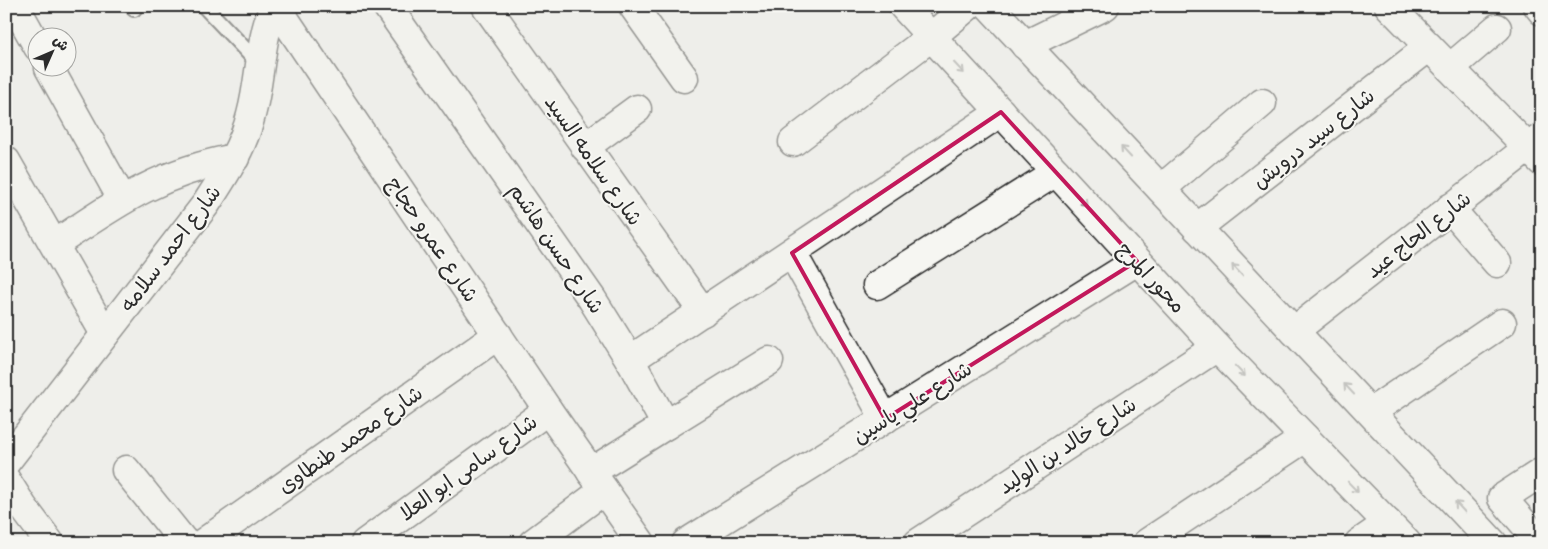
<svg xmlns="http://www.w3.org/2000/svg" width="1548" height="549" viewBox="0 0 1548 549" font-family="Itim,'Playpen Sans Arabic',sans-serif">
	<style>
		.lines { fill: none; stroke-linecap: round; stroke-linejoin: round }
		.lane-casing { stroke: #2b2b2b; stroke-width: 18 }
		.street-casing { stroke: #2b2b2b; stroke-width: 31 }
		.secondary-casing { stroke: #2b2b2b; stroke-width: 31 }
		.lane { stroke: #f6f6f2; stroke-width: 14 }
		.street { stroke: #f6f6f2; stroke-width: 28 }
		.secondary { stroke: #f6f6f2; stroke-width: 28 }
		.oneway { stroke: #90908e }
		.marked { fill: none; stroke: #c2185b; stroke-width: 4; stroke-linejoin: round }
		.labels { text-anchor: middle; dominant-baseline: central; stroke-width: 4; stroke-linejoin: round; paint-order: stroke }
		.street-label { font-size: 21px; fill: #2b2b2b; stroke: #f6f6f2 }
	</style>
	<rect width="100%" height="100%" fill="#eeeeea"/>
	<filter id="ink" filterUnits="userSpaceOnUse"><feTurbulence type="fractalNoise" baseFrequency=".02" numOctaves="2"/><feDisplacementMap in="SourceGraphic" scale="10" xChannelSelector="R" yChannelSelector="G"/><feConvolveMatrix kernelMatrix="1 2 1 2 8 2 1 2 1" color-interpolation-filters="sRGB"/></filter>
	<g filter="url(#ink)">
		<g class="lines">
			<defs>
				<g id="lane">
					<path d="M 133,6 L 134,9"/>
					<path d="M 204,6 L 260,65"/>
				</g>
				<g id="street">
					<path d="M 15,6 L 38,47"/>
					<path d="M 276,6 L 548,410 L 641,543"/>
					<path d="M 387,6 L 592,299 L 630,360 L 666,425 L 591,472"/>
					<path d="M 486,6 L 703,312"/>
					<path d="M 633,6 L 684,78"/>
					<path d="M 1389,6 L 1542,162"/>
					<path d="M 1538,6 L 1542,11"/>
					<path d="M 1025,45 L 1105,6"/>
					<path d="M 49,68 L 122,199"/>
					<path d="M 1450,68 L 1497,28"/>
					<path d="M 793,142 L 931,37"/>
					<path d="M 585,147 L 637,109"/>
					<path d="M 6,161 L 105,334"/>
					<path d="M 1161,189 L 1262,103"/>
					<path d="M 1450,208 L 1497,263"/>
					<path d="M 1197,228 L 1429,47"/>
					<path d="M 55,244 C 118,202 158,173 235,158"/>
					<path d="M 792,253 L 885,419"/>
					<path d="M 877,285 L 1056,172"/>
					<path d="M 1294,331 L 1542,137"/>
					<path d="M 630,360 L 1001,112"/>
					<path d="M 1371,412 L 1502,323"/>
					<path d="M 666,425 L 769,361"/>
					<path d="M 6,462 L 206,204 C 224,176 243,148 251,115 C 261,78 259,42 274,6"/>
					<path d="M 126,470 L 185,543"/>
					<path d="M 6,480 L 23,507 L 50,543"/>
					<path d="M 203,543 L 498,335"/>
					<path d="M 365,543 L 548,410"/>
					<path d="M 533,543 L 604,490"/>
					<path d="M 686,543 L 1137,261"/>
					<path d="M 918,543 L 1217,347"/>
					<path d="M 1147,543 L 1305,438"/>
					<path d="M 1359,543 L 1388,523"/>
					<path d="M 1541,543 L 1502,498 L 1542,472"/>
				</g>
				<g id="secondary">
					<path d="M 903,6 L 1217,347 L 1407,543"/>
					<path d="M 989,6 L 1493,543"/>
					<path d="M 931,37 L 968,6"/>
				</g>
			</defs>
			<!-- lane casing -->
			<use href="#lane" class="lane-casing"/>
			<!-- street casing -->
			<use href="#street" class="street-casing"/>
			<!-- secondary casing -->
			<use href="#secondary" class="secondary-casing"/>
			<!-- lane -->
			<use href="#lane" class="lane"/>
			<!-- street -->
			<use href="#street" class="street"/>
			<!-- secondary -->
			<use href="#secondary" class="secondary"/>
		</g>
		<!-- one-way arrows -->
		<defs><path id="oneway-shaft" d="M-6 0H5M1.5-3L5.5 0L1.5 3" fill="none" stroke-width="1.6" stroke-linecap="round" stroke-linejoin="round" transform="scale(1.25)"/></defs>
		<g class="oneway">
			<use href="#oneway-shaft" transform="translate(959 68) rotate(47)"/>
			<use href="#oneway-shaft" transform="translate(1126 152) rotate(-133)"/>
			<use href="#oneway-shaft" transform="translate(1082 200) rotate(47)"/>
			<use href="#oneway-shaft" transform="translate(1237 270) rotate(-133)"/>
			<use href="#oneway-shaft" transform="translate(1240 371) rotate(46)"/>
			<use href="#oneway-shaft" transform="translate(1349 389) rotate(-133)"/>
			<use href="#oneway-shaft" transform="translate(1353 487) rotate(46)"/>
			<use href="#oneway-shaft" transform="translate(1460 507) rotate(-133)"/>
		</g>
	</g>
	<!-- marked area -->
	<path d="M0 0H1548V549H0ZM 1001,112 L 1137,261 L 885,419 L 792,253 Z" fill="#eeeeea" fill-opacity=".55" fill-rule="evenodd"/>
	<path class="marked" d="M 1001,112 L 1137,261 L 885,419 L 792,253 Z"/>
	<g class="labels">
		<!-- street labels -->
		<g class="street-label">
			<text transform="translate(1313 138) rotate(-38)">شارع سيد درويش</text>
			<text transform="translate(594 160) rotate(55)">شارع سلامه السيد</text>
			<text transform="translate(1418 234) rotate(-38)">شارع الحاج عيد</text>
			<text transform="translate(433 239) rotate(56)">شارع عمرو حجاج</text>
			<text transform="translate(170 248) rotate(-53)">شارع احمد سلامه</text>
			<text transform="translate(557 248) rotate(56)">شارع حسن هاشم</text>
			<text transform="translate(1152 277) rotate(47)">محور المرج</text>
			<text transform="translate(912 402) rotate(-32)">شارع علي ياسين</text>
			<text transform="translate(350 439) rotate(-35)">شارع محمد طنطاوى</text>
			<text transform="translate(1067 445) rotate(-33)">شارع خالد بن الوليد</text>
			<text transform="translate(468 467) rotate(-36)">شارع سامى ابو العلا</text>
		</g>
	</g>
	<!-- margin -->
	<rect width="1548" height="549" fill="none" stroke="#f6f6f2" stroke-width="25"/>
	<rect x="12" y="12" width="1523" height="524" fill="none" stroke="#2b2b2b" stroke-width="2" filter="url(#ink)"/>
	<!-- north arrow -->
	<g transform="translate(52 52) rotate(45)"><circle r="24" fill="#f6f6f2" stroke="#a5a5a2"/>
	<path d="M0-4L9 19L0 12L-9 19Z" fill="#2b2b2b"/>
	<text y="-8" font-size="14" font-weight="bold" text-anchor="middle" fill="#2b2b2b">ش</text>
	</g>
</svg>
